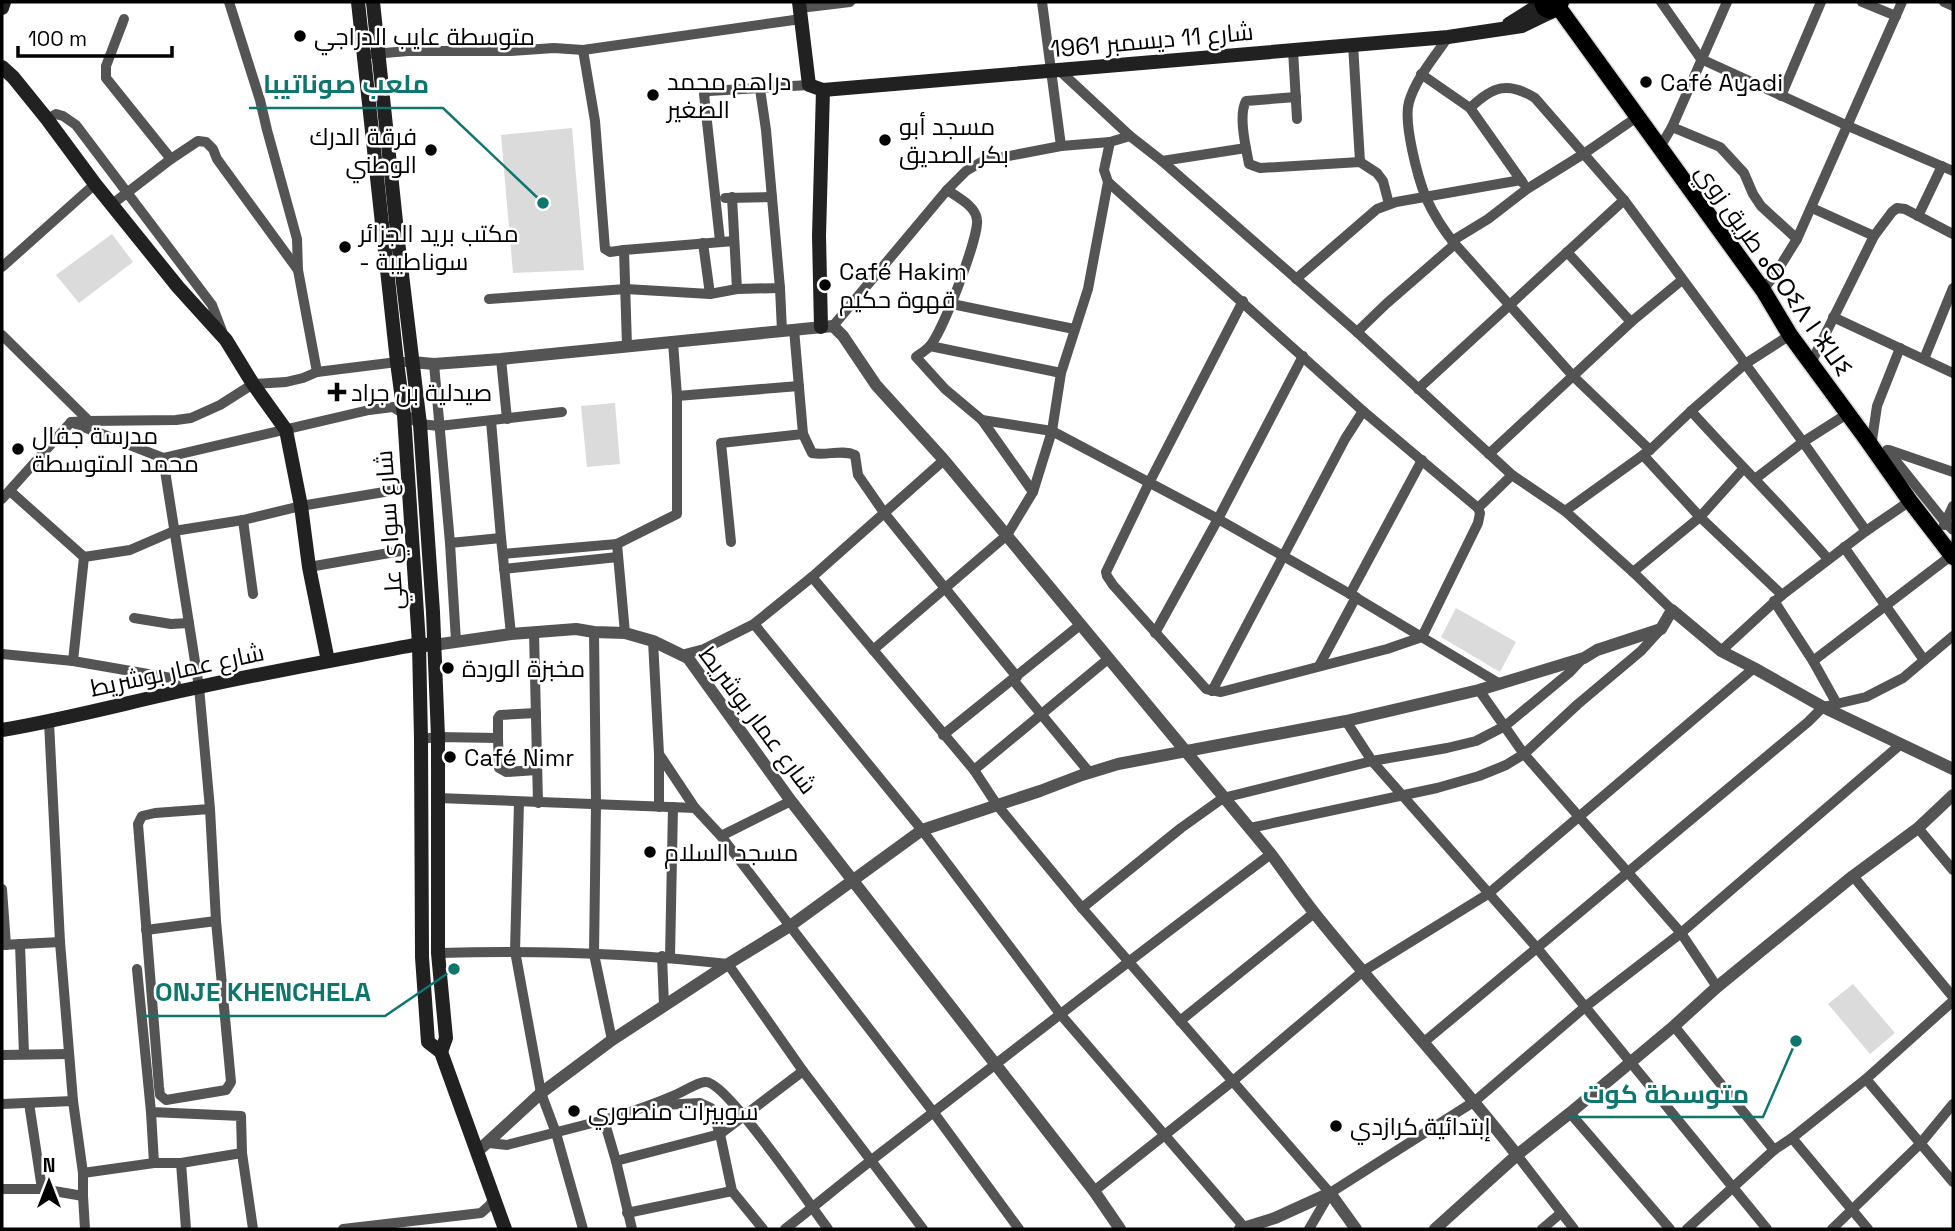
<svg xmlns="http://www.w3.org/2000/svg" width="1955" height="1231" viewBox="0 0 1955 1231" font-family="'Space Grotesk',Cairo,'Noto Sans Tifinagh',sans-serif">
	<style>
		.pitch { fill: #dbdbdb }
		.lines { fill: none; stroke-linecap: round; stroke-linejoin: round }
		.primary-casing { stroke: #dbdbdb; stroke-width: 19 }
		.minor { stroke: #545454; stroke-width: 10 }
		.tertiary { stroke: #545454; stroke-width: 12 }
		.secondary { stroke: #212121; stroke-width: 14 }
		.primary { stroke: #000; stroke-width: 16 }
		.poi-dot { fill: #000; stroke: #fff; stroke-width: 2.5 }
		.labels { text-anchor: middle; dominant-baseline: central; stroke-width: 5; stroke-linejoin: round; paint-order: stroke }
		.poi-label { font-size: 24px; fill: #000; stroke: #fff; text-anchor: start }
		.street-label { font-size: 24px; fill: #000; stroke: #fff }
		.leader { fill: none; stroke: #0f766e; stroke-width: 2.5 }
		.callout-dot { fill: #0f766e; stroke: #fff; stroke-width: 2.5 }
		.callout-label { font-size: 26px; text-anchor: middle; font-weight: bold; fill: #0f766e; stroke: #fff; stroke-width: 5; stroke-linejoin: round; paint-order: stroke }
	</style>
	<rect width="100%" height="100%" fill="#fff"/>
	<!-- pitch -->
	<g class="pitch">
		<path d="M 572,128 L 584,270 L 513,273 L 501,135 Z"/>
		<path d="M 112,234 L 133,262 L 79,303 L 56,275 Z"/>
		<path d="M 615,403 L 620,464 L 587,467 L 581,406 Z"/>
		<path d="M 1456,608 L 1516,642 L 1500,672 L 1441,637 Z"/>
		<path d="M 1853,984 L 1895,1033 L 1870,1054 L 1828,1004 Z"/>
	</g>
	<g class="lines">
		<defs>
			<g id="primary">
				<path d="M 1542,2 L 1544,8 L 1550,11 L 1559,8 L 1561,2"/>
				<path d="M 1559,8 L 1763,290 L 1790,335 L 1865,437 L 1910,501 L 1953,557"/>
			</g>
		</defs>
		<!-- primary casing -->
		<use href="#primary" class="primary-casing"/>
		<!-- minor -->
		<g class="minor">
			<path d="M 229,2 L 260,100 L 267,130 L 297,239 L 298,270 L 317,372"/>
			<path d="M 1042,2 L 1061,146"/>
			<path d="M 1661,2 L 1701,59 L 1848,126 L 1953,171"/>
			<path d="M 1862,2 L 1896,16"/>
			<path d="M 1944,2 L 1953,6"/>
			<path d="M 800,8 L 850,2"/>
			<path d="M 124,19 L 106,66 L 106,78 L 171,159"/>
			<path d="M 1448,37 C 1434,58 1416,78 1409,102 C 1403,123 1418,178 1426,198 C 1434,215 1444,231 1455,244 L 1573,376 L 1650,450"/>
			<path d="M 1353,44 L 1360,162"/>
			<path d="M 583,50 L 595,121 L 605,249 L 610,252 L 624,250"/>
			<path d="M 1293,50 L 1297,119"/>
			<path d="M 373,54 L 408,51 L 511,51 L 554,48 L 583,50 L 801,19"/>
			<path d="M 1059,70 L 1130,136 L 1162,161 L 1357,332 L 1512,475 L 1565,511 L 1633,572 L 1672,610"/>
			<path d="M 1421,74 L 1470,108 L 1523,183"/>
			<path d="M 1781,96 L 1821,2"/>
			<path d="M 1296,97 L 1246,101 C 1238,115 1246,148 1249,164 L 1260,168 L 1360,162 L 1377,173 L 1383,181 L 1389,204"/>
			<path d="M 1470,108 C 1493,86 1508,81 1535,98 L 1624,200 L 1803,442 L 1866,531"/>
			<path d="M 47,119 L 56,114 L 63,116 L 76,125 L 212,305 L 222,331"/>
			<path d="M 1672,127 L 1720,147 L 1744,173 L 1753,194 L 1761,206 L 1797,239"/>
			<path d="M 1660,147 L 1672,127 L 1727,2"/>
			<path d="M 1162,161 L 1246,148"/>
			<path d="M 1108,182 L 1363,411 L 1478,508"/>
			<path d="M 947,190 C 957,197 976,206 977,220 C 979,237 942,334 929,347 C 925,351 920,354 916,357 L 945,389 L 982,420 L 1052,431 L 1218,519 L 1350,594 L 1500,684"/>
			<path d="M 732,197 L 737,289"/>
			<path d="M 725,198 L 772,197"/>
			<path d="M 111,205 L 171,159 L 198,141 L 206,142 L 213,149 L 217,159 L 298,270"/>
			<path d="M 1812,208 L 1874,236"/>
			<path d="M 1918,216 L 1942,166"/>
			<path d="M 720,241 L 704,94 L 709,91 L 809,85"/>
			<path d="M 1452,241 L 1488,219 L 1527,189 L 1585,153 L 1637,117"/>
			<path d="M 703,243 L 710,294"/>
			<path d="M 1567,252 L 1631,322"/>
			<path d="M 2,267 L 95,184"/>
			<path d="M 1296,279 L 1377,209 L 1396,202 L 1521,180"/>
			<path d="M 780,288 L 782,331"/>
			<path d="M 1763,290 L 1774,276 L 1797,239 L 1902,2"/>
			<path d="M 489,299 L 626,289 L 710,294 L 737,289 L 780,288 L 766,130 L 760,89"/>
			<path d="M 1243,301 L 1149,483 L 1106,572 L 1107,576 L 1113,585 L 1206,689 L 1221,692 L 1387,649 L 1422,637 L 1478,523 L 1480,513 L 1478,508 L 1512,475"/>
			<path d="M 952,304 L 1074,329"/>
			<path d="M 1833,317 L 1953,373"/>
			<path d="M 833,326 L 947,190 L 966,171 L 983,161 L 1061,146 L 1110,142"/>
			<path d="M 1357,332 L 1386,304 L 1455,244"/>
			<path d="M 2,335 L 89,421"/>
			<path d="M 627,346 L 624,250 L 734,241"/>
			<path d="M 930,346 L 1061,373"/>
			<path d="M 501,359 L 507,419"/>
			<path d="M 1924,359 L 1953,288"/>
			<path d="M 1811,363 L 1874,236 L 1892,212 L 1897,208 L 1905,209 L 1953,234"/>
			<path d="M 434,364 L 450,543 L 456,641"/>
			<path d="M 1418,389 L 1624,200"/>
			<path d="M 677,396 L 799,386"/>
			<path d="M 1691,411 C 1736,461 1784,508 1828,559"/>
			<path d="M 982,420 L 1033,492"/>
			<path d="M 491,421 L 501,538 L 511,634"/>
			<path d="M 71,422 L 163,458 L 369,410 L 393,407 L 420,424 L 439,426 L 562,412"/>
			<path d="M 803,434 L 812,453 C 826,456 842,449 855,455 L 858,475 L 885,514 L 1017,677"/>
			<path d="M 1872,440 L 1877,406 L 1900,348"/>
			<path d="M 1887,450 L 1945,522 L 1953,530"/>
			<path d="M 1889,450 L 1953,472"/>
			<path d="M 1489,454 L 1631,322 L 1682,280"/>
			<path d="M 1643,455 L 1700,517 L 1782,595"/>
			<path d="M 163,458 L 199,687 L 210,809 L 216,921 L 231,1082 L 226,1090 L 166,1100 L 160,1095 L 159,1087 L 138,824 L 142,816 L 155,813 L 210,809"/>
			<path d="M 1755,479 L 1803,442 L 1847,414"/>
			<path d="M 10,491 L 84,557 L 130,550 L 174,531 L 243,520 L 301,506 L 408,488"/>
			<path d="M 2,499 L 71,422 L 89,421 L 176,420 L 191,418 L 220,405 L 253,384 L 286,382 L 303,378 L 317,372 L 397,362 L 412,362"/>
			<path d="M 1565,511 L 1650,450 L 1691,411 L 1745,364 L 1790,335"/>
			<path d="M 243,520 L 253,594"/>
			<path d="M 1944,525 L 1953,506"/>
			<path d="M 731,542 L 721,443 L 803,434 L 794,329"/>
			<path d="M 450,543 L 501,538"/>
			<path d="M 1844,547 L 1924,660"/>
			<path d="M 503,554 L 617,544"/>
			<path d="M 309,567 L 412,549"/>
			<path d="M 504,569 L 618,557"/>
			<path d="M 1633,572 L 1700,517 L 1743,469"/>
			<path d="M 812,577 L 974,770 L 997,805 L 1082,908 L 1330,1193"/>
			<path d="M 1350,594 L 1422,460"/>
			<path d="M 1774,601 L 1813,661 L 1837,704"/>
			<path d="M 134,618 L 171,624 L 189,623"/>
			<path d="M 754,624 L 922,830 L 1061,1015 L 1245,1228"/>
			<path d="M 534,632 L 538,803"/>
			<path d="M 594,632 L 596,804 L 594,954 L 612,1040"/>
			<path d="M 625,633 L 617,544 L 677,514 L 677,396 L 673,342"/>
			<path d="M 1155,633 L 1218,519 L 1303,356"/>
			<path d="M 653,641 L 659,754 L 695,808 L 721,836 L 790,926 L 934,1113 L 1019,1229"/>
			<path d="M 873,650 L 1007,535 L 1033,492 L 1052,431 L 1061,373 L 1088,289 L 1108,182 L 1104,170 L 1110,142 L 1130,136"/>
			<path d="M 1721,651 L 1782,595 L 1866,531 L 1910,501"/>
			<path d="M 2,654 L 73,661 L 171,678 C 177,681 176,686 177,692"/>
			<path d="M 681,655 L 704,649 L 754,624 L 812,577 L 944,460"/>
			<path d="M 73,661 L 84,557"/>
			<path d="M 1813,661 L 1952,555"/>
			<path d="M 1319,666 L 1356,597"/>
			<path d="M 1013,680 L 1089,772"/>
			<path d="M 1479,690 L 1524,754 L 1681,933 L 1717,987"/>
			<path d="M 1212,691 L 1345,439 L 1363,411"/>
			<path d="M 1346,721 L 1372,761 L 1537,948 L 1767,1229"/>
			<path d="M 49,722 L 60,942 L 73,1101 L 83,1173 L 83,1196 L 85,1229"/>
			<path d="M 943,735 L 1080,625"/>
			<path d="M 498,738 L 498,718 L 500,715 L 536,713"/>
			<path d="M 421,739 L 438,737 L 498,738 L 499,768 L 506,772 L 537,770"/>
			<path d="M 974,770 L 1108,659"/>
			<path d="M 438,798 L 695,808"/>
			<path d="M 519,802 L 515,951 L 541,1093 L 556,1133 L 583,1229"/>
			<path d="M 659,807 L 659,754"/>
			<path d="M 1250,828 L 1437,788 L 1479,776 L 1506,765 L 1524,754 L 1578,704 L 1641,651 L 1661,629"/>
			<path d="M 1918,828 L 1953,870"/>
			<path d="M 721,836 L 791,801"/>
			<path d="M 1853,876 L 1953,997"/>
			<path d="M 2,889 L 6,945"/>
			<path d="M 1082,908 L 1181,828 L 1223,798 L 1372,761 L 1447,748 L 1476,741 L 1505,726 L 1569,673 L 1583,658"/>
			<path d="M 146,930 L 216,921"/>
			<path d="M 20,944 L 24,1054"/>
			<path d="M 2,945 L 60,942"/>
			<path d="M 438,953 C 535,950 632,953 728,964 L 803,1071 L 923,1229"/>
			<path d="M 662,956 L 664,1005"/>
			<path d="M 670,957 L 673,807"/>
			<path d="M 137,969 L 151,1112 L 154,1163"/>
			<path d="M 1180,1021 L 1314,913"/>
			<path d="M 1674,1026 L 1774,1150"/>
			<path d="M 1424,1042 L 1808,722 L 1823,707 L 1866,697 L 1903,678 L 1953,636"/>
			<path d="M 2,1055 L 69,1054"/>
			<path d="M 1866,1079 L 1953,1182"/>
			<path d="M 29,1103 L 42,1189"/>
			<path d="M 2,1104 L 73,1101"/>
			<path d="M 662,1105 L 700,1103 L 711,1108 L 720,1134 L 732,1191 L 763,1229"/>
			<path d="M 151,1112 L 241,1116 L 242,1153 L 253,1229"/>
			<path d="M 1570,1113 L 1670,1229"/>
			<path d="M 1792,1138 L 1868,1229"/>
			<path d="M 489,1143 L 507,1145 L 604,1120"/>
			<path d="M 1517,1155 L 1574,1229"/>
			<path d="M 616,1161 L 720,1134 L 803,1071"/>
			<path d="M 181,1163 L 186,1229"/>
			<path d="M 83,1173 L 154,1163 L 181,1163 L 242,1153"/>
			<path d="M 2,1189 L 42,1189 L 83,1196"/>
			<path d="M 1094,1191 L 1234,1080 L 1362,972 L 1488,894 L 1754,668"/>
			<path d="M 627,1213 L 732,1191"/>
			<path d="M 343,1229 L 481,1213 L 490,1205 L 494,1197"/>
			<path d="M 632,1229 L 616,1161 L 604,1120 C 628,1113 652,1105 675,1095 C 684,1092 695,1083 705,1082 C 726,1080 811,1207 828,1229"/>
			<path d="M 785,1229 C 815,1206 843,1182 873,1159 C 1005,1057 1137,954 1271,854"/>
			<path d="M 1309,1229 L 1330,1193 L 1475,1101 L 1585,1007 L 1681,933 L 1901,744"/>
			<path d="M 1542,1229 L 1561,1213"/>
			<path d="M 1687,1229 L 1774,1150 L 1792,1138 L 1866,1079 L 1953,1001"/>
			<path d="M 1832,1229 L 1920,1144 L 1953,1104"/>
		</g>
		<!-- tertiary -->
		<g class="tertiary">
			<path d="M 412,362 L 434,364 L 501,359 L 833,326 L 843,336 L 876,385 L 944,460 L 1271,854 C 1286,874 1300,895 1316,915 C 1381,996 1452,1072 1517,1155"/>
			<path d="M 434,645 L 511,634 L 576,629 L 594,632 L 625,633 L 653,641 L 688,658 L 791,801 L 1094,1191 L 1120,1229"/>
			<path d="M 478,1151 L 541,1093 L 612,1040 L 728,964 L 790,926 L 922,830 L 1040,791 L 1082,775 L 1118,764 L 1346,721 L 1479,690 L 1584,658 L 1597,650 L 1661,629 L 1672,610 L 1721,651 L 1754,668 L 1823,707 L 1953,769"/>
			<path d="M 1240,1229 L 1275,1218 L 1330,1193 L 1356,1229"/>
			<path d="M 1435,1229 L 1517,1155 L 1570,1113 L 1674,1026 L 1717,987 L 1853,876 L 1918,828 L 1953,795"/>
		</g>
		<!-- secondary -->
		<g class="secondary">
			<path d="M 358,2 L 397,362 L 404,415 L 419,644 L 421,739 L 422,957 L 428,1042 L 441,1052 L 505,1229"/>
			<path d="M 373,2 L 398,241 L 420,424 L 433,612 L 438,737 L 438,953 L 446,1038 L 441,1052"/>
			<path d="M 799,2 L 809,85 L 823,90 L 1448,37 L 1522,26 L 1553,11"/>
			<path d="M 2,8 L 4,2"/>
			<path d="M 1509,24 L 1542,3"/>
			<path d="M 2,67 L 13,77 L 47,119 L 95,184 L 178,287 L 226,340 L 253,384 L 286,430 L 301,506 L 309,567 L 328,661"/>
			<path d="M 821,327 L 819,236 L 823,90"/>
			<path d="M 2,730 C 68,719 133,701 199,687 C 272,671 346,658 419,644 L 426,645"/>
		</g>
		<!-- primary -->
		<use href="#primary" class="primary"/>
	</g>
	<!-- markers -->
	<g class="poi-dot">
		<circle cx="300" cy="36" r="7"/>
		<circle cx="1646" cy="82" r="7"/>
		<circle cx="653" cy="95" r="7"/>
		<circle cx="885" cy="140" r="7"/>
		<circle cx="431" cy="150" r="7"/>
		<circle cx="345" cy="247" r="7"/>
		<circle cx="825" cy="285" r="7"/>
		<path d="M333.5 381.5h7v7h7v7h-7v7h-7v-7h-7v-7h7z"/>
		<circle cx="18" cy="449" r="7"/>
		<circle cx="448" cy="668" r="7"/>
		<circle cx="450" cy="757" r="7"/>
		<circle cx="650" cy="852" r="7"/>
		<circle cx="574" cy="1111" r="7"/>
		<circle cx="1336" cy="1126" r="7"/>
	</g>
	<g class="labels">
		<!-- poi labels -->
		<g class="poi-label">
			<text x="314" y="36">متوسطة عايب الدراجي</text>
			<text x="667" y="81">دراهم محمد<tspan x="667" dy="28">الصغير</tspan></text>
			<text x="1660" y="82">Café Ayadi</text>
			<text x="899" y="126">مسجد أبو<tspan x="899" dy="28">بكر الصديق</tspan></text>
			<text x="417" y="136" text-anchor="end">فرقة الدرك<tspan x="417" dy="28">الوطني</tspan></text>
			<text x="359" y="233">مكتب بريد الجزائر<tspan x="359" dy="28">- سوناطيبة</tspan></text>
			<text x="839" y="271">Café Hakim<tspan x="839" dy="28">قهوة حكيم</tspan></text>
			<text x="351" y="392">صيدلية بن جراد</text>
			<text x="32" y="435">مدرسة جفال<tspan x="32" dy="28">محمد المتوسطة</tspan></text>
			<text x="462" y="668">مخبزة الوردة</text>
			<text x="464" y="757">Café Nimr</text>
			<text x="664" y="852">مسجد السلام</text>
			<text x="588" y="1111">سوبيرات منصوري</text>
			<text x="1350" y="1126">إبتدائية كرازدي</text>
		</g>
		<!-- street labels -->
		<g class="street-label">
			<text transform="translate(1152 40) rotate(-5)">شارع 11 ديسمبر 1961</text>
			<text transform="translate(1774 270) rotate(55)">طريق زوي ⴰⴱⵔⵉⴷ ⵏ ⵣⵡⵉ</text>
			<text transform="translate(389 530) rotate(-94)">شارع سواي علي</text>
			<text transform="translate(177 670) rotate(-12)">شارع عمار بوشريط</text>
			<text transform="translate(758 720) rotate(53)">شارع عمار بوشريط</text>
		</g>
	</g>
	<!-- callouts -->
	<path class="leader" d="M543 203L443 108H249M454 969L385 1016H141M1796 1041L1763 1117H1569"/>
	<g class="callout-dot">
		<circle cx="543" cy="203" r="7"/>
		<circle cx="454" cy="969" r="7"/>
		<circle cx="1796" cy="1041" r="7"/>
	</g>
	<g class="callout-label">
		<text x="346" y="93">ملعب صوناتيبا</text>
		<text x="263" y="1001">ONJE KHENCHELA</text>
		<text x="1666" y="1103">متوسطة كوت</text>
	</g>
	<!-- border -->
	<rect width="1955" height="1231" fill="none" stroke="#000000" stroke-width="7"/>
	<!-- north arrow -->
	<g transform="translate(49 1182)" stroke="#ffffff" stroke-width="5" paint-order="stroke">
	<path d="M0-5L12 26L0 18L-12 26Z" fill="#000000"/>
	<text y="-10" font-size="19" font-weight="bold" text-anchor="middle" fill="#000000">N</text>
	</g>
	<!-- scale -->
	<path d="M18 46v10h154v-10" fill="none" stroke="#000000" stroke-width="3.5"/>
	<text x="28" y="46" font-size="21" fill="#000000" stroke="#ffffff" stroke-width="5" paint-order="stroke">100 m</text>
</svg>
